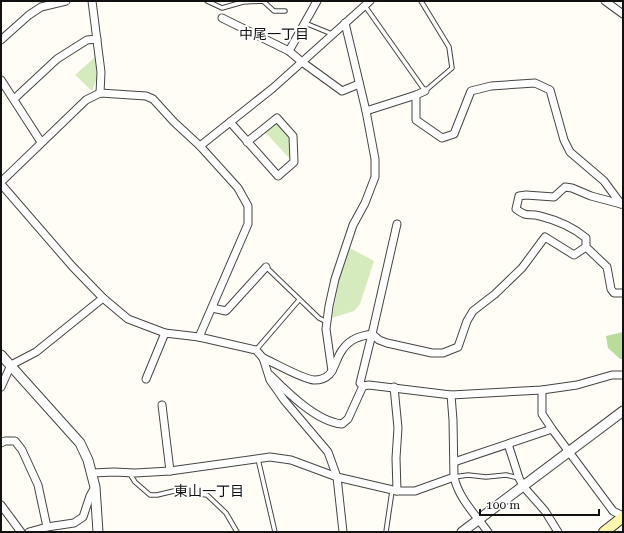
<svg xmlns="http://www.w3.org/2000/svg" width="624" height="533" viewBox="0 0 624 533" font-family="'Roboto Serif','Noto Sans JP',serif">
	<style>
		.green { fill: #d5ebbd }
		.forest { fill: #b9dc9c }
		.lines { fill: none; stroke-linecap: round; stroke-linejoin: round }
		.service-casing { stroke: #444; stroke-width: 5.5 }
		.minor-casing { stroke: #444; stroke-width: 9 }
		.tertiary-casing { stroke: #444; stroke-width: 11 }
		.secondary-casing { stroke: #333; stroke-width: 12 }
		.service { stroke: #fff; stroke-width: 3.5 }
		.minor { stroke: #fff; stroke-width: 7 }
		.tertiary { stroke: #fff; stroke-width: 9 }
		.secondary { stroke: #fff6b0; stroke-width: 10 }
		.labels { text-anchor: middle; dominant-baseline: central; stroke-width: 4; stroke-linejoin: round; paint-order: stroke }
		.neighbourhood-label { font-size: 14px; fill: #111; stroke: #fff }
	</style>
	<rect width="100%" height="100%" fill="#fffdf5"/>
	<!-- green -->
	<g class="green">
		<path d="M 95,57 L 97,78 L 92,91 L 75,75 Z"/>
		<path d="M 275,124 L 278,125 L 291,138 L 290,159 L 265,132 Z"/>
		<path d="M 350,248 L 374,261 L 360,304 L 354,311 L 332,318 L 340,276 Z"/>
	</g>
	<!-- forest -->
	<path class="forest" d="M 623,332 L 623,359 L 620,359 L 608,348 L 606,336 Z"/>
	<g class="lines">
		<defs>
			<g id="service">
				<path d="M 207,1 L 222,8 L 243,2 L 263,1 L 274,11 L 285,11"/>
				<path d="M 365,6 L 425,91 L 452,68 L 449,47 L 421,1"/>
				<path d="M 305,23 L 332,34"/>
				<path d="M 266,267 L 319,318 L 327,322"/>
				<path d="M 256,350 L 299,300"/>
				<path d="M 258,459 L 275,532"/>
				<path d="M 130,474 L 135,482 L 150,495 L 157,495 L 174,491 L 207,495 L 226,513 L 237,532"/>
				<path d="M 454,477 L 468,475 L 486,477 L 506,475 L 519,478"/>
				<path d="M 386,532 L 392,491"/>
			</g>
			<g id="minor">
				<path d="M 92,1 L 101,72 L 100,93"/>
				<path d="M 605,1 L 623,14"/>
				<path d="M 222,18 L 289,51 L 302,62 L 370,1"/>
				<path d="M 1,40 L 29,15 L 41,7 L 66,1"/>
				<path d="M 289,51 L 317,1"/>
				<path d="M 1,80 L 41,142"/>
				<path d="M 416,95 L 416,120 L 442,138 L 454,134 L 471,91 L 491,86 L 535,83 L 550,90 L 564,140 L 570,152 L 604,181 L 621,204"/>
				<path d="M 14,99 L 57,59 L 87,40 L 97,39"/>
				<path d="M 366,111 L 416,95 L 425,91"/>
				<path d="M 230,122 L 278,176 L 294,162 L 293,136 L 277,118 L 247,142"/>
				<path d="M 200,146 L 273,88 L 302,62 L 342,91 L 359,84"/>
				<path d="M 1,182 L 86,100 L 100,93 L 146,96 L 153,99 L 174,122 L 200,146 L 238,188 L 248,206 L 248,224 L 199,337"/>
				<path d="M 1,184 L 72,266 L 103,298 L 128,319 L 165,333 L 199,337 L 256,350 L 263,358 L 270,380 L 284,400 L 328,452 L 337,477 L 343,532"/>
				<path d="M 621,204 L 591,196 L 572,188 L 565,187 L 554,197 L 526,195 L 519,196 L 516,209 C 528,218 527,213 540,216 C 556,220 573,227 586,238 L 586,247 L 607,267 L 611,289 L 614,293 L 623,293"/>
				<path d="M 212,308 L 226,311 L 266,267"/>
				<path d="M 263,358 C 275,363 302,379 314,380 C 336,380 333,361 343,349 C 350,339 360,336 372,334 L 397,224"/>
				<path d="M 332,371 L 326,329 L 329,306 L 335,279 L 353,225 L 365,203 L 375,177 L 375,159 L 366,111 L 345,23"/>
				<path d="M 270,375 C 287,392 317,422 342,424 L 348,419 L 363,386 L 369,385 L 451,395 L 542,390 L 577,385 L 612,375 L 623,375"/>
				<path d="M 146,379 L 165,333"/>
				<path d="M 363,386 L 360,383 L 372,334 L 379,340 L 387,343 L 432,353 L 443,353 L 458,347 L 467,321 L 473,311 L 495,294 L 522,268 L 545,237 L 574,255 L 586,247"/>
				<path d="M 1,387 L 11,365 L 36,352 L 103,298"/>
				<path d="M 394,387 L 398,428 L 396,458 L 397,491"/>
				<path d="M 542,390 L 542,414 L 552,429 L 613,511 L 623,516"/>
				<path d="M 451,395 L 453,420 L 454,477 C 459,499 475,514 488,532"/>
				<path d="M 162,405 L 170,471"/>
				<path d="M 1,443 L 5,441 L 15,441 L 22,450 L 38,485 L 47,527"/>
				<path d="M 508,444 L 519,478 L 523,486 L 545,511 L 558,532"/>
				<path d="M 454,462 L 552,429"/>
				<path d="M 92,473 L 114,472 L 135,473 L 170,471 L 270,457 L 291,460 L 337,477 L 397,491 L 415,491 L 454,477"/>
				<path d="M 1,505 L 21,532"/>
				<path d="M 29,532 L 47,527 L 74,523 L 83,517 L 90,496 L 95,487"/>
			</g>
			<g id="tertiary">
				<path d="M 1,355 L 80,443 L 88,460 L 95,487 L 98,532"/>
				<path d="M 462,532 L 623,411"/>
			</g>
			<path id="secondary" d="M 604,532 L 623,517"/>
		</defs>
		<!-- service casing -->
		<use href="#service" class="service-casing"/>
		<!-- minor casing -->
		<use href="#minor" class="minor-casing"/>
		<!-- tertiary casing -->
		<use href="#tertiary" class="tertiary-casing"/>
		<!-- secondary casing -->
		<use href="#secondary" class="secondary-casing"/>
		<!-- service -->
		<use href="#service" class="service"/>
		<!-- minor -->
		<use href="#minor" class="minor"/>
		<!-- tertiary -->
		<use href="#tertiary" class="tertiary"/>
		<!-- secondary -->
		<use href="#secondary" class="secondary"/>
	</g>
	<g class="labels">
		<!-- neighbourhood labels -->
		<g class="neighbourhood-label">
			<text x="274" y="34">中尾一丁目</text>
			<text x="209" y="491">東山一丁目</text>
		</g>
	</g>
	<!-- border -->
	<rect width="624" height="533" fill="none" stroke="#111111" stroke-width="4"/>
	<!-- scale -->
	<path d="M480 509v6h119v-6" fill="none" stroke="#111111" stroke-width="2"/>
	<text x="486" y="509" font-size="12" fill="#111111" stroke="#ffffff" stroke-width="3" paint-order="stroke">100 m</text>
</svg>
